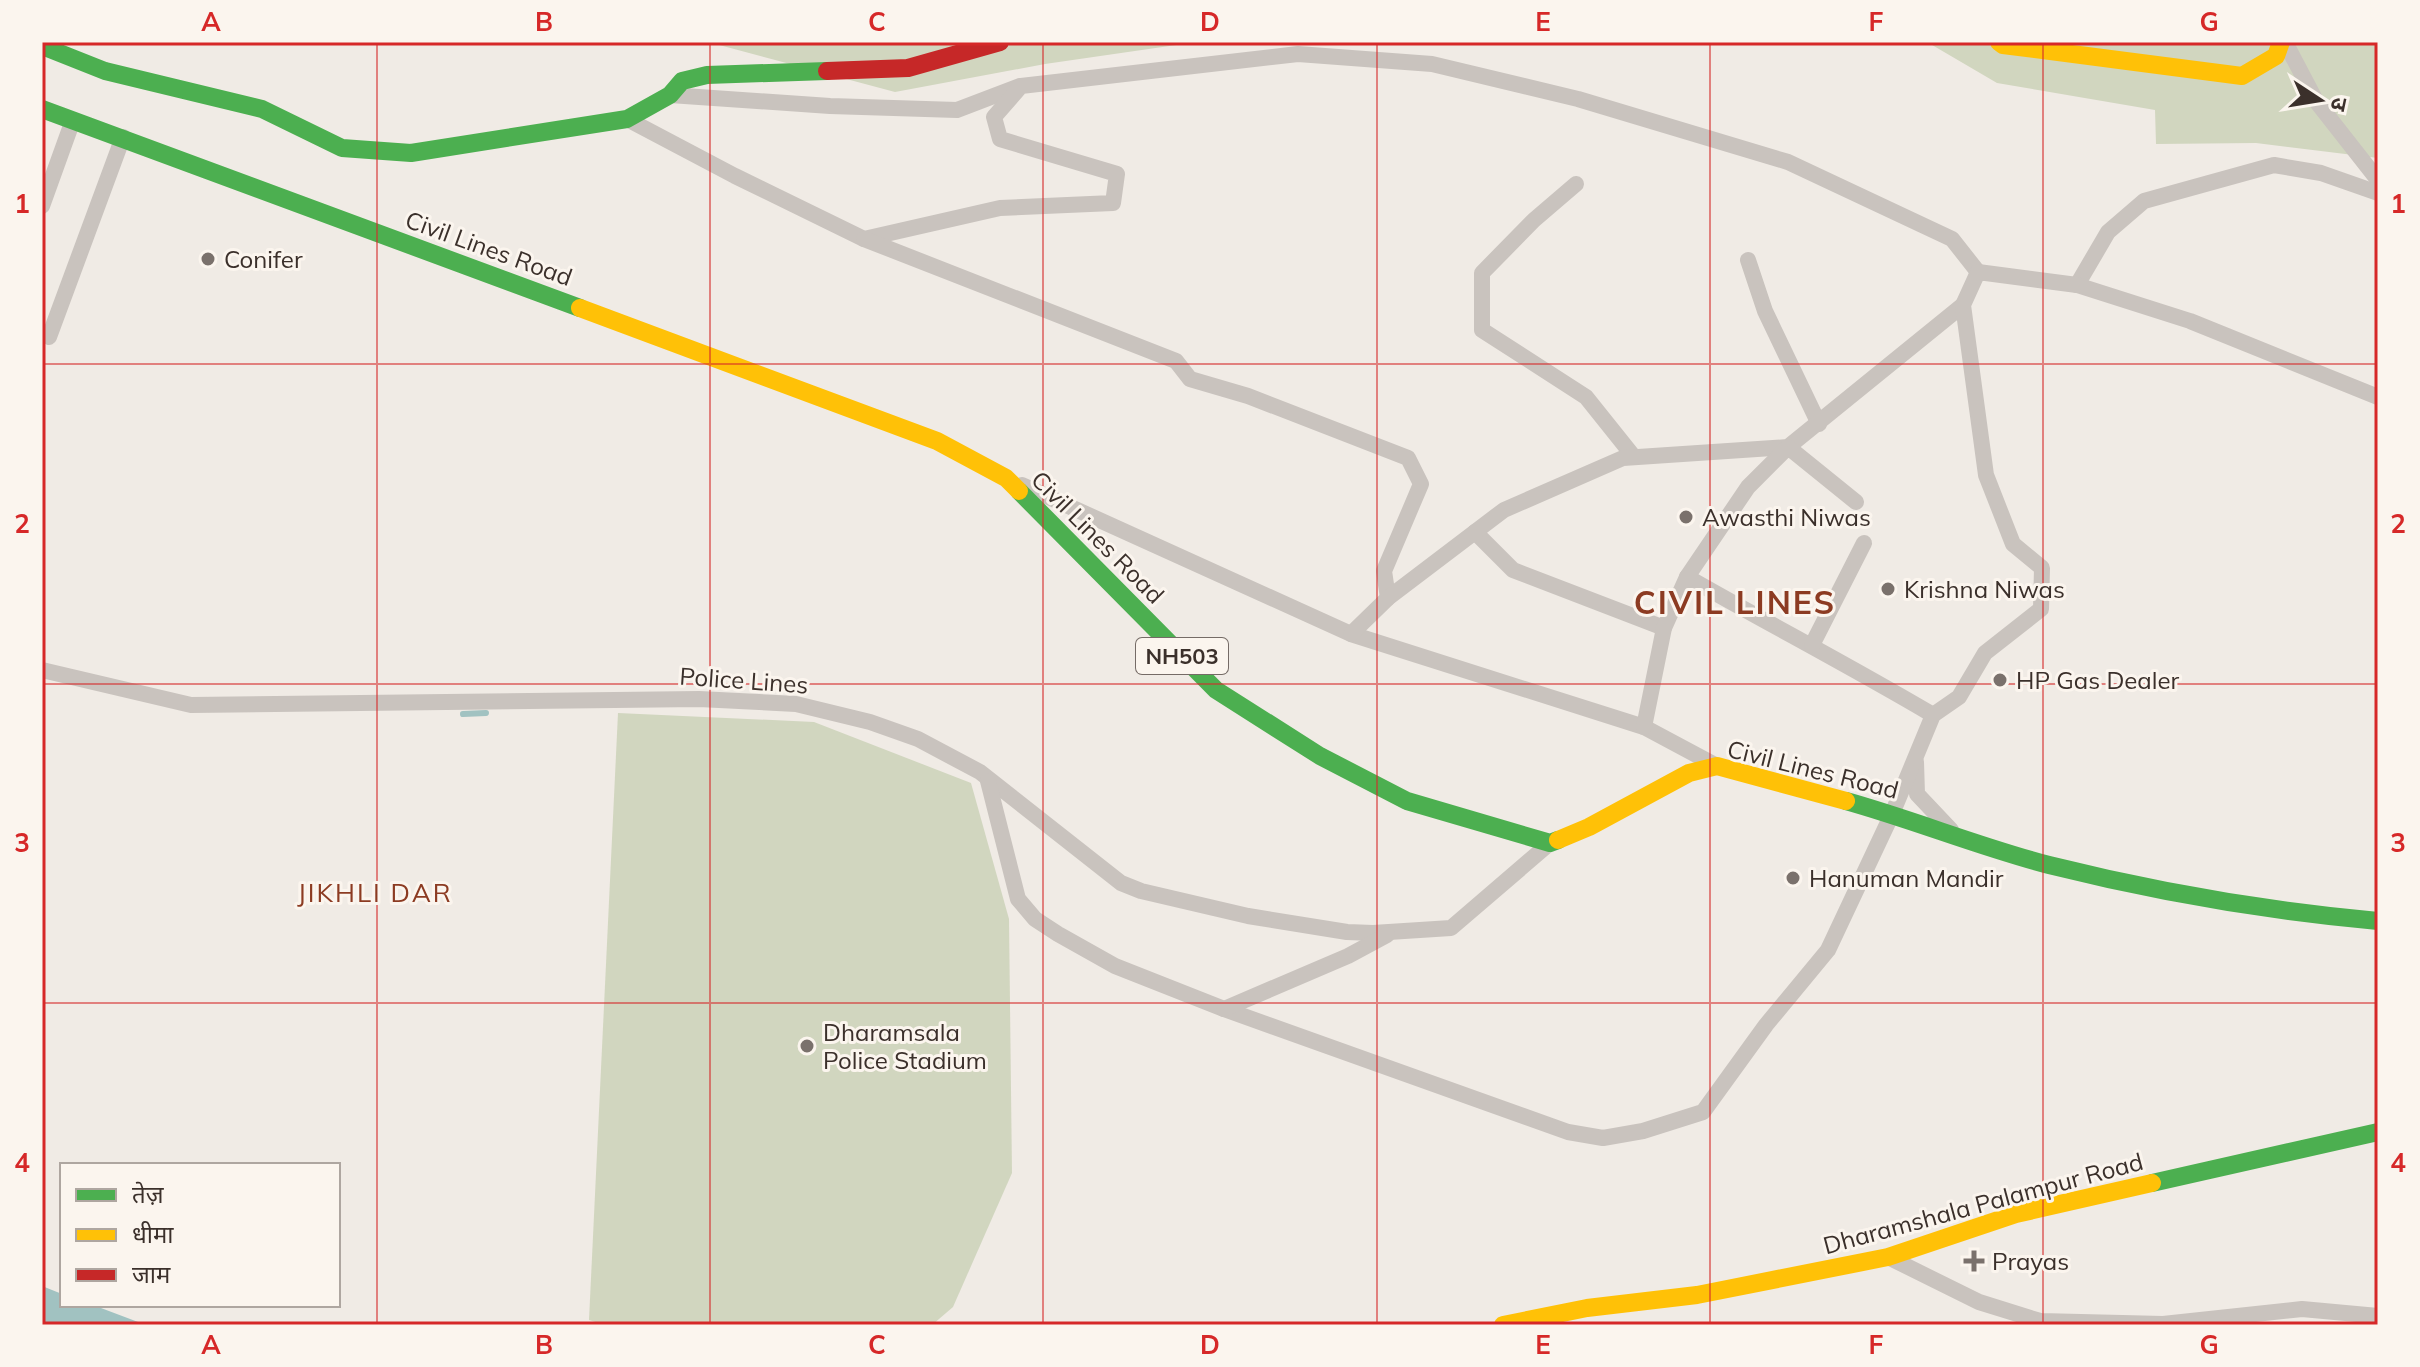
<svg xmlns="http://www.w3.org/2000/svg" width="2420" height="1367" viewBox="0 0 2420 1367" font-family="Mulish,'Noto Sans Devanagari',sans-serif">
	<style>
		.green { fill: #d1d6bf }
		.water { fill: #a1c2c1 }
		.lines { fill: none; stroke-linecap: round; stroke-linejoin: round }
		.stream { stroke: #a1c2c1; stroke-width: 6 }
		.street { stroke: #c9c3be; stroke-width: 16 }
		.fast { stroke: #4caf50; stroke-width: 18 }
		.slow { stroke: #ffc107; stroke-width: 18 }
		.jam { stroke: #c62828; stroke-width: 18 }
		.grid { fill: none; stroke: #d62828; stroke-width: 2; stroke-opacity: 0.55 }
		.poi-dot { fill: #7a716c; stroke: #fbf5ee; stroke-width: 3 }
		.labels { text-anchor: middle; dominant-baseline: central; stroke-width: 6; stroke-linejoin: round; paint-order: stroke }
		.shield { fill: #fbf5ee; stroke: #756b66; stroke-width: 2 }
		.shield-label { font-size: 22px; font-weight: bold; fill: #3b302b }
		.street-label { font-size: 24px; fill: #3b302b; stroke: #fbf5ee }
		.poi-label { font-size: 24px; fill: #3b302b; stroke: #fbf5ee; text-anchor: start }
		.neighbourhood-label { font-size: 26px; letter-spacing: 2px; fill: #8c3b22; stroke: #fbf5ee }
		.district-label { font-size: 32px; font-weight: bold; letter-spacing: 2px; fill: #8c3b22; stroke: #fbf5ee }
		.neatline { fill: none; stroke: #d62828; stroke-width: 3 }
		.grid-label { font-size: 26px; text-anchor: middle; font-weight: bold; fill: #d62828 }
	</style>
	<rect width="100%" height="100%" fill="#f0ebe5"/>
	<!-- green -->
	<g class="green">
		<path d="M 708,42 L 1197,42 L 1045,64 L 895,92 Z"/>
		<path d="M 1927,42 L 2378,42 L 2378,158 L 2256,143 L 2156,144 L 2155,110 L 1997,83 Z"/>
		<path d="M 618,713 L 814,722 L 971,783 L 1009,919 L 1012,1173 L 953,1307 L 932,1325 L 605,1325 L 589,1320 Z"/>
	</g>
	<!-- water -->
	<path class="water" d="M 42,1286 L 62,1294 L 62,1305 L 93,1305 L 146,1325 L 42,1325 Z"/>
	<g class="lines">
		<!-- stream -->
		<path class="stream" d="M 463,714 L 486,713"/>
		<!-- street -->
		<g class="street">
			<path d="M 2285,42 L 2316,101 L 2378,180"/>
			<path d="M 670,95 L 830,106 L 957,110 L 1020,86"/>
			<path d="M 627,119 L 735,176 L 864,239 L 1000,208 L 1113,203 L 1117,174 L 1000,139 L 994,117 L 1021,86 L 1298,54 L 1432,64 L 1578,99 L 1788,162 L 1952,239 L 1978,272"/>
			<path d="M 1576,184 L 1534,220 L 1482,273 L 1482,330 L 1586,397 L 1634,457"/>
			<path d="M 42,206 L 73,120"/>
			<path d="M 864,239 L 1176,361 L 1190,379 L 1248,396 L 1408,458 L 1421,484 L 1384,571 L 1388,598"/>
			<path d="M 1748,260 L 1765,311 L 1819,424"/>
			<path d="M 2077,285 L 2108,232 L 2144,201 L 2274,165 L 2321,173 L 2378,193"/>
			<path d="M 49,337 L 123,137"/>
			<path d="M 1022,485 L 1351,634 L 1644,727 L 1717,766"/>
			<path d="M 1475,532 L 1513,570 L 1664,628"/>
			<path d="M 1687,577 C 1769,624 1852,667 1933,715"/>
			<path d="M 1351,634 L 1388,598 L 1504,510 L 1623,458 L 1788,447 L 1963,305"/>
			<path d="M 1812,645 L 1864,543"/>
			<path d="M 42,670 L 191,705 L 699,699 L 796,704 L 870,722 L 918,739 L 980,772 L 1121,883 L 1141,891 L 1248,916 L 1347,932 L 1373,933 L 1451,928 L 1550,843"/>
			<path d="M 1644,727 L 1664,628 L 1687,577 L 1748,487 L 1788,447 L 1856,502"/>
			<path d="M 1916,762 L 1917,794 L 1951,830"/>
			<path d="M 988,781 L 1018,899 L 1035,919 L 1058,934 L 1115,966 L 1224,1009 L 1568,1132 L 1603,1138 L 1643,1131 L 1703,1112 L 1766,1025 L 1828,950 L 1892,814 L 1933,715 L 1959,697 L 1985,653 L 2041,609 L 2042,568 L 2013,544 L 1986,475 L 1963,305 L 1978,272 L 2077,285 L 2190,321 L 2378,397"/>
			<path d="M 1224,1009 L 1348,956 L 1387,935"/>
			<path d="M 1888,1257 L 1979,1302 L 2040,1321 L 2163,1324 L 2302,1309 L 2378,1316"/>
		</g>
		<!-- fast -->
		<g class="fast">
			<path d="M 42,46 L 105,71 L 262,109 L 342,148 L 411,153 L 627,119 L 670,95 L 682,81 L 707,75 L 827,71"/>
			<path d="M 42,109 L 580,308"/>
			<path d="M 1019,491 L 1216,690 L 1320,756 L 1407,801 L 1550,843 L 1558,840"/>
			<path d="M 1846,801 C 1914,820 1980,847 2049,865 C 2157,892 2267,911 2378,921"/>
			<path d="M 2152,1183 L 2378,1132"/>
		</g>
		<!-- slow -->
		<g class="slow">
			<path d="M 1999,42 L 2003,45 L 2242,76 L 2276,56 L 2281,42"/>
			<path d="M 580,308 L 937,441 L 1006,478 L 1019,491"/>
			<path d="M 1558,840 L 1589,827 L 1689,773 L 1717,766 L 1846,801"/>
			<path d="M 1503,1325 L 1587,1308 L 1697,1295 L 1888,1257 L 2016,1214 L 2152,1183"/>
		</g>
		<!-- jam -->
		<path class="jam" d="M 827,71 L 908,68 L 1000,42"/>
	</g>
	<!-- grid -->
	<path class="grid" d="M 377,42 L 377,1325M 710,42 L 710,1325M 1043,42 L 1043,1325M 1377,42 L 1377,1325M 1710,42 L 1710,1325M 2043,42 L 2043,1325M 42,364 L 2378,364M 42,684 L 2378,684M 42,1003 L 2378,1003"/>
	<!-- markers -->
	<g class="poi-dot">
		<circle cx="208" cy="259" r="8"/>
		<circle cx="1686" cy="517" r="8"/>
		<circle cx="1888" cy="589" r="8"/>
		<circle cx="2000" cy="680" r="8"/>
		<circle cx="1793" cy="878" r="8"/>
		<circle cx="807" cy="1046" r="8"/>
		<path d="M1970 1249h8v8h8v8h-8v8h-8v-8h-8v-8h8z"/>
	</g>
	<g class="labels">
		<!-- shield labels -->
		<rect class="shield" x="1136" y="638" width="92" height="36" rx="6"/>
		<g class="shield-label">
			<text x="1182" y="656">NH503</text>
		</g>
		<!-- street labels -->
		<g class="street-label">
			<text transform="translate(489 248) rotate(20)">Civil Lines Road</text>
			<text transform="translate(1098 537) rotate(45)">Civil Lines Road</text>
			<text transform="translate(744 680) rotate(4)">Police Lines</text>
			<text transform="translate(1813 769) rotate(14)">Civil Lines Road</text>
			<text transform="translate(1983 1203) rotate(-15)">Dharamshala Palampur Road</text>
		</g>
		<!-- poi labels -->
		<g class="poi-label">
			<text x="224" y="259">Conifer</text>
			<text x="1702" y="517">Awasthi Niwas</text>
			<text x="1904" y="589">Krishna Niwas</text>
			<text x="2016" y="680">HP Gas Dealer</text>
			<text x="1809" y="878">Hanuman Mandir</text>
			<text x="823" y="1032">Dharamsala<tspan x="823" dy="28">Police Stadium</tspan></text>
			<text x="1992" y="1261">Prayas</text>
		</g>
		<!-- neighbourhood labels -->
		<g class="neighbourhood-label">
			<text x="375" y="892">JIKHLI DAR</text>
		</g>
		<!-- district labels -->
		<g class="district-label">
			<text x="1735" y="602">CIVIL LINES</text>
		</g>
	</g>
	<!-- border -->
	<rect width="2420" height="1367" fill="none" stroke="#fbf5ee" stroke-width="88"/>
	<!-- legend -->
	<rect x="60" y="1163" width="280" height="144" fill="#fbf5ee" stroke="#aea6a0" stroke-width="2"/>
	<rect x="76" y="1189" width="40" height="12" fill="#4caf50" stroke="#aea6a0" stroke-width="2"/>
	<text x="132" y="1203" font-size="24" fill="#3b302b">तेज़</text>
	<rect x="76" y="1229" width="40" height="12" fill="#ffc107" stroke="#aea6a0" stroke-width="2"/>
	<text x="132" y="1243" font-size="24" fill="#3b302b">धीमा</text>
	<rect x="76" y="1269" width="40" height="12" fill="#c62828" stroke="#aea6a0" stroke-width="2"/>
	<text x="132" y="1283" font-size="24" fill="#3b302b">जाम</text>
	<!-- north arrow -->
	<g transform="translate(2320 100) rotate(102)" stroke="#fbf5ee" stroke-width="6" paint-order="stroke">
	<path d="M0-6L14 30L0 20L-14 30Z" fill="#3b302b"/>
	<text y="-12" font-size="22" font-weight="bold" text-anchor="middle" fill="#3b302b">उ</text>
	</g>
	<rect x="44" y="44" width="2332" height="1279" class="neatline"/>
	<g class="grid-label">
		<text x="211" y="31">A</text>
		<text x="544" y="31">B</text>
		<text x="877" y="31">C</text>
		<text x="1210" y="31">D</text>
		<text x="1543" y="31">E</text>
		<text x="1876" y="31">F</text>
		<text x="2209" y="31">G</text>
		<text x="22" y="213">1</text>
		<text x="2398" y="213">1</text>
		<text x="22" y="533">2</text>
		<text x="2398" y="533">2</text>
		<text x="22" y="852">3</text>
		<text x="2398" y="852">3</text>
		<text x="22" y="1172">4</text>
		<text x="2398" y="1172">4</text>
		<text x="211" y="1354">A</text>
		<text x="544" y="1354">B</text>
		<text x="877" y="1354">C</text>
		<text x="1210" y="1354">D</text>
		<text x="1543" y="1354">E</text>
		<text x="1876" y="1354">F</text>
		<text x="2209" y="1354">G</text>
	</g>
</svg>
